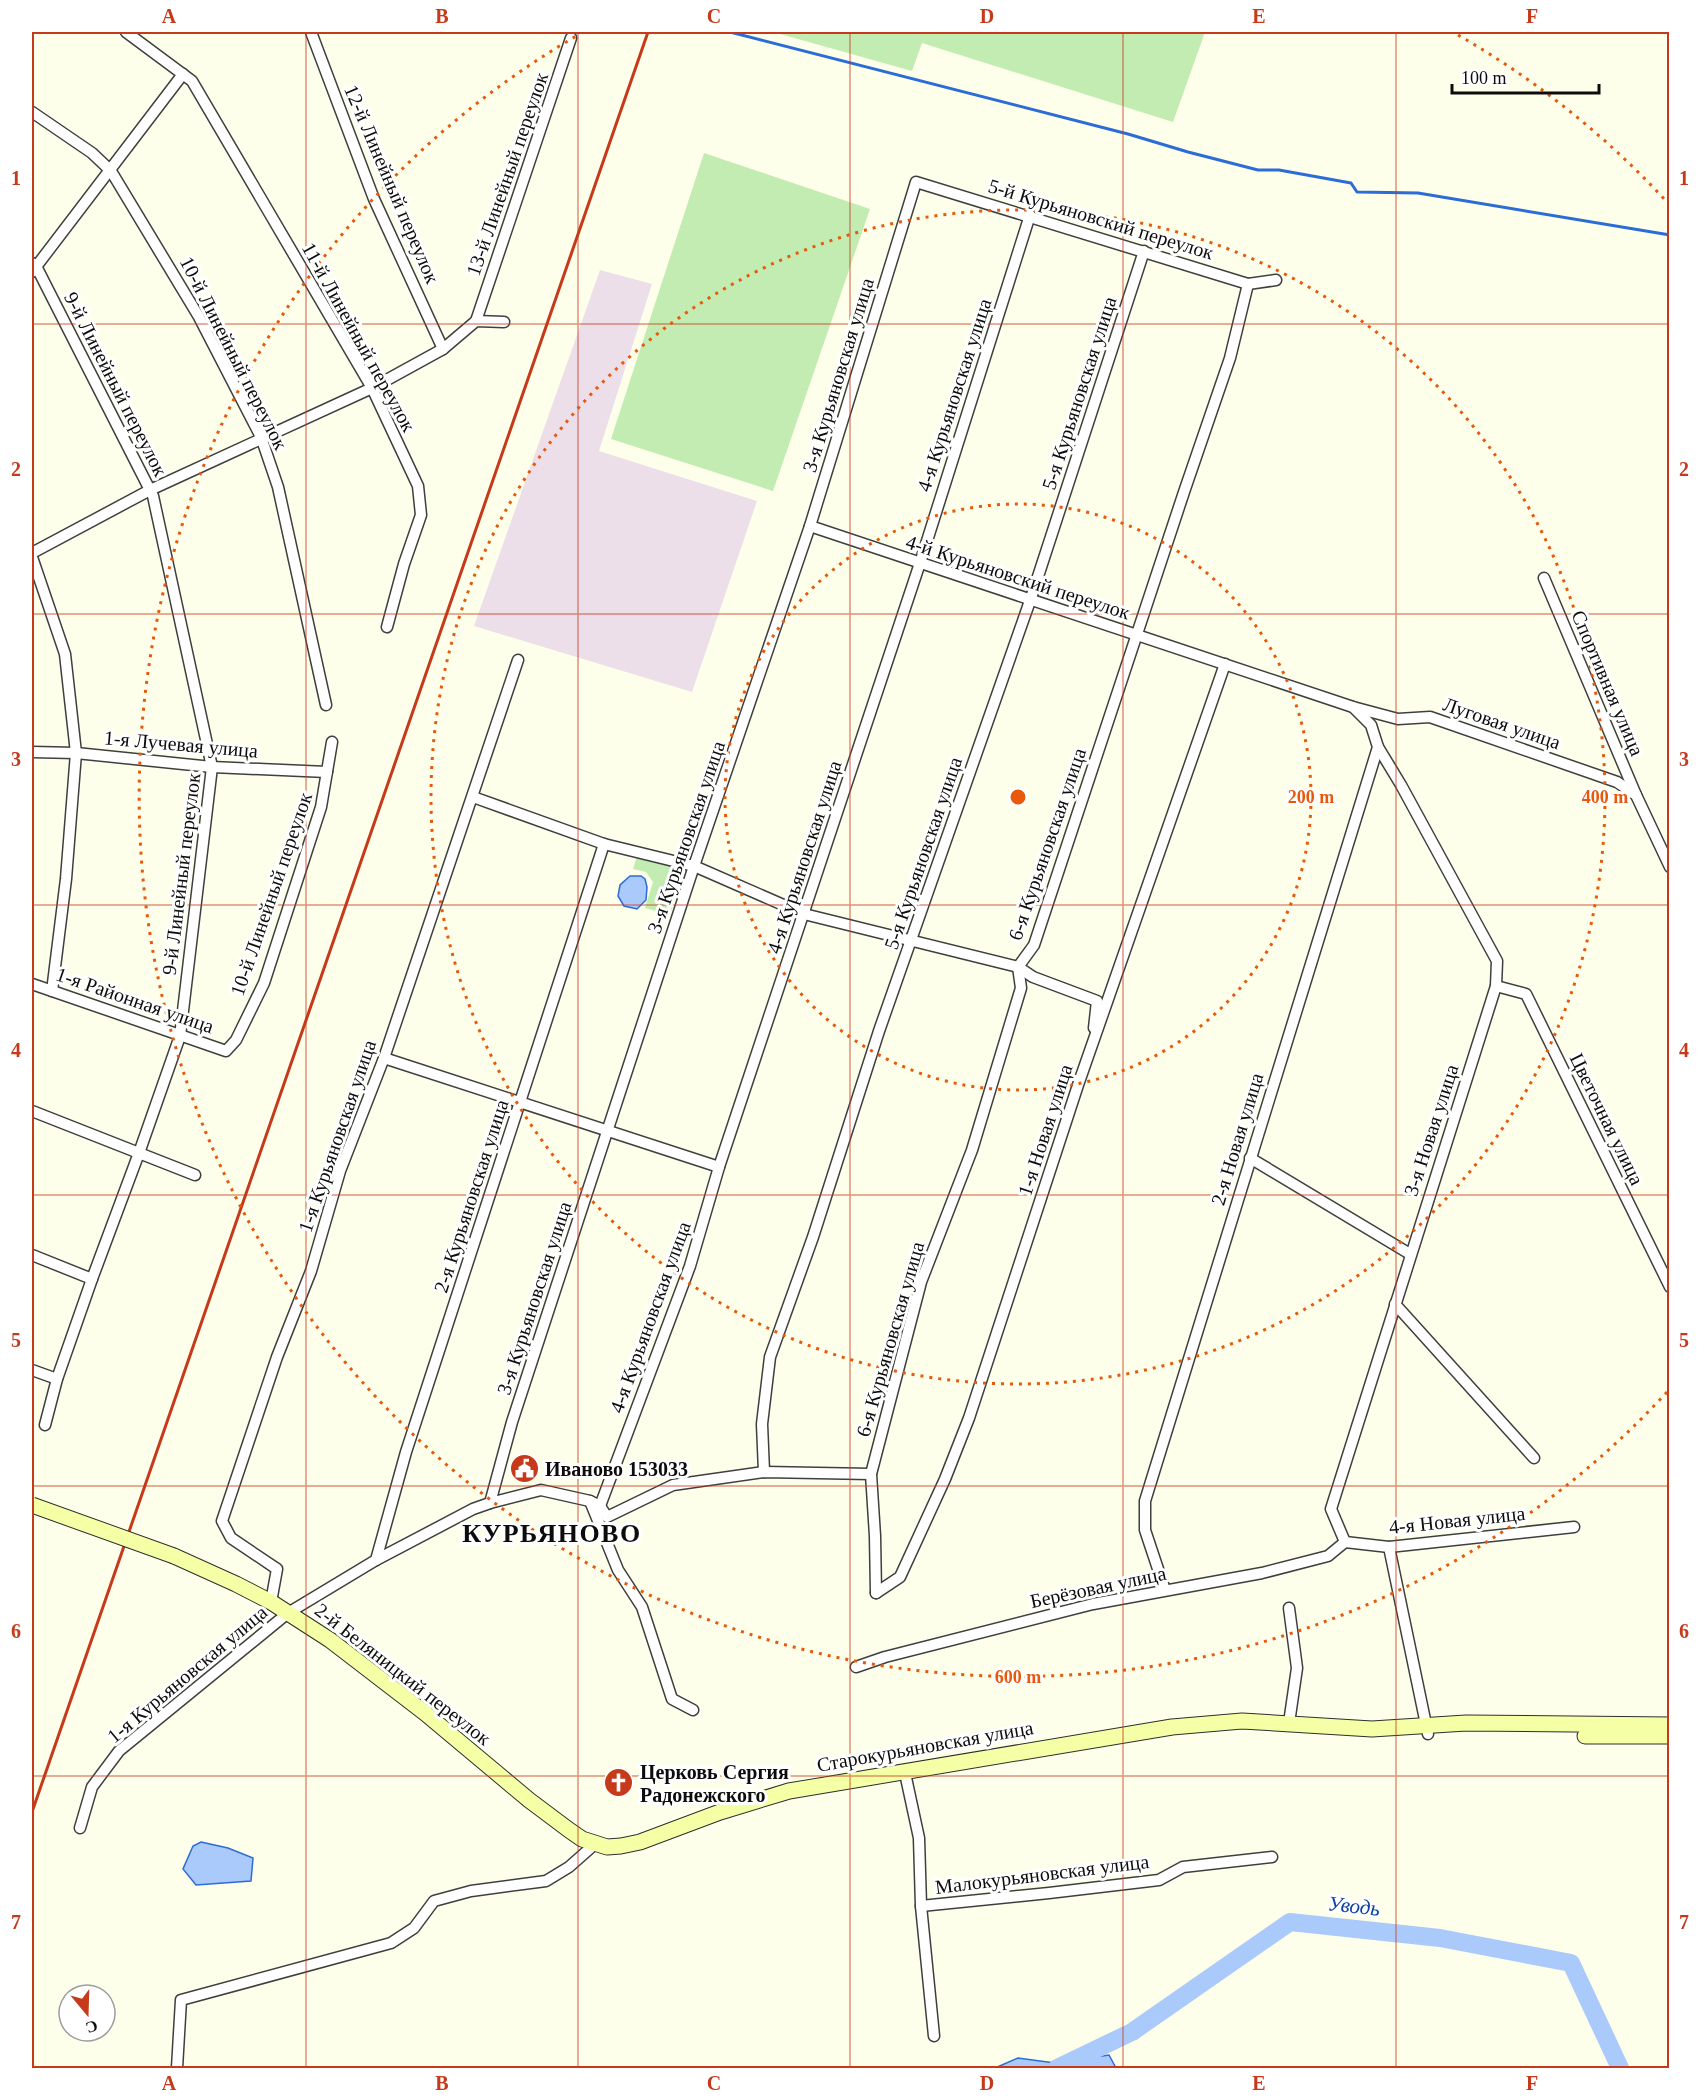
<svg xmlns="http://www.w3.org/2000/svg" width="1701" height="2100" viewBox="0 0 1701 2100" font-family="Georgia,serif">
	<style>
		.industrial { fill: #ecdfea }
		.green { fill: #c2ecb1 }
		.water { fill: #aacafb; stroke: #2c6cd7; stroke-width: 1.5 }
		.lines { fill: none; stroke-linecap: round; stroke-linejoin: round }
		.stream { stroke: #2c6cd7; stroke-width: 3 }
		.river { stroke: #aacafb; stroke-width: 18 }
		.minor-casing { stroke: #3f3f3f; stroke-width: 13 }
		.secondary-casing { stroke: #2e2e2e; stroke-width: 17 }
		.minor { stroke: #fff; stroke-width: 10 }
		.secondary { stroke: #f5ffa5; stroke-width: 15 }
		.rail { stroke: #c6391a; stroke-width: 3 }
		.secondary-bridge-casing { stroke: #2e2e2e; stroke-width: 17; stroke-linecap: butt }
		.secondary-bridge { stroke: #f5ffa5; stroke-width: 15 }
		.grid { fill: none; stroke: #c6391a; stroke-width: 1.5; stroke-opacity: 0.55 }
		.ring { fill: none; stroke: #e8590c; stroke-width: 3; stroke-dasharray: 3 6 }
		.labels { text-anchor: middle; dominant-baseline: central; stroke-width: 6; stroke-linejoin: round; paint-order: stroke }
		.street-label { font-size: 20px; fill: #0c0c0c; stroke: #fff }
		.poi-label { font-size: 20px; font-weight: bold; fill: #0c0c0c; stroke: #fff; text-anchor: start }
		.water-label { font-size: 21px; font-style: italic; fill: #0c40a6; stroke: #fff }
		.district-label { font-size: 26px; font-weight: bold; letter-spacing: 1.5px; fill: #0c0c0c; stroke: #fff }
		.centre { fill: #e8590c; stroke: #fff; stroke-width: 3 }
		.ring-label { font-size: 18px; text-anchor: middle; font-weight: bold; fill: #e8590c; stroke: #fff; stroke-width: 6; stroke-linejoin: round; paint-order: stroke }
		.neatline { fill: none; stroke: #c6391a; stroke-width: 2 }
		.grid-label { font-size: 20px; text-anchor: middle; font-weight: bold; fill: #c6391a }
	</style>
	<rect width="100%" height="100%" fill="#feffea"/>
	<!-- industrial -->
	<path class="industrial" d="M 600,270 L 652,284 L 599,451 L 757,501 L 692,692 L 474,626 Z"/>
	<!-- green -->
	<g class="green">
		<path d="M 773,32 L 1205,32 L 1173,122 L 922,43 L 912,71 Z"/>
		<path d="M 704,153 L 870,209 L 773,491 L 611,439 Z"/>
		<path d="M 637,856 L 683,869 L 670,915 L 645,908 L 653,882 L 646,872 L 633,869 Z"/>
	</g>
	<!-- water -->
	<g class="water">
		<path d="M 630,876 L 641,876 L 645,879 L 647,887 L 646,900 L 637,909 L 624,906 L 618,896 L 620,885 Z"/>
		<path d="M 201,1842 L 228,1848 L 253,1858 L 251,1881 L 196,1885 L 183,1869 L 193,1846 Z"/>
		<path d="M 1109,2055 L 1116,2068 L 995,2068 L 1018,2058 L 1055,2063 Z"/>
	</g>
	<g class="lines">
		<!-- stream -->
		<path class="stream" d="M 730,32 L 1128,134 L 1188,152 L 1258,170 L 1279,170 L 1351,183 L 1357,192 L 1418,193 L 1670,235"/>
		<!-- river -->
		<path class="river" d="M 1057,2068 L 1132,2032 L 1290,1922 L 1440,1938 L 1571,1963 L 1620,2068"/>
		<defs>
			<g id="minor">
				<path d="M 126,32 L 192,81 L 372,388 L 418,486 L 421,515 L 404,564 L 387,627"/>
				<path d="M 311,32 L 374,199 L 443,349"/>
				<path d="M 32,112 L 92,153 L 111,171 L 199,317 L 261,437 L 278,487 L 326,705"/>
				<path d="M 32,263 L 36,266 L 153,496 L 212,767 L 180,1036 L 139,1153 L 92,1279 L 57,1379 L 45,1425"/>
				<path d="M 32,272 L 183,74"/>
				<path d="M 476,321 L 571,38"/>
				<path d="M 810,526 L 1353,707 L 1398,719 L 1430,717 L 1617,782 L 1636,795"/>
				<path d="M 32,553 L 150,490 L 372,388 L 443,349 L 476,321 L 504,322"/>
				<path d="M 32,557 L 65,654 L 76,753 L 66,879 L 52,991"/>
				<path d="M 1544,578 L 1636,795 L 1670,867"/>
				<path d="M 32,752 L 76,753 L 212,767 L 327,772"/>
				<path d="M 473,797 L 604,844 L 694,866 L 804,914 L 1018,967 L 1033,977 L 1097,1001 L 1094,1028"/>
				<path d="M 32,984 L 226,1051 L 236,1040 L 264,983 L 321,807 L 332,742"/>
				<path d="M 1496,986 L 1526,994 L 1670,1287"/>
				<path d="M 384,1058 L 719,1167"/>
				<path d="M 32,1111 L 195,1175"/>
				<path d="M 1250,1158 L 1410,1254"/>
				<path d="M 32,1255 L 92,1279"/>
				<path d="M 1395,1304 L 1534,1458"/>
				<path d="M 32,1370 L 57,1379"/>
				<path d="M 764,1472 L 762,1424 L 770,1357 L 813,1237 L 879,1031 L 1031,598 L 1144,251"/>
				<path d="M 590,1501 L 618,1570 L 642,1607 L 672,1699 L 693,1710"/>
				<path d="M 490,1503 L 512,1422 L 694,866 L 810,526 L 916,182 L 1248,284 L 1276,280"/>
				<path d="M 600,1506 L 690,1266 L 719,1167 L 920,563 L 1030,215"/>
				<path d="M 1345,1542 L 1331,1509 L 1496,986 L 1497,961 L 1401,785 L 1378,747"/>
				<path d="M 1345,1542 L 1389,1547 L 1574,1527"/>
				<path d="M 1389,1547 L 1428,1734"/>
				<path d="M 376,1560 L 406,1452 L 604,844"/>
				<path d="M 1165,1590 L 1145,1530 L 1145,1501 L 1378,747 L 1371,725 L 1353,707"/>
				<path d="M 876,1593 L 875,1536 L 871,1474 L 921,1282 L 972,1150 L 1021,988 L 1018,967 L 1034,945 L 1184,492 L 1230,358 L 1248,284"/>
				<path d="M 876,1593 L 900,1577 L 945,1479 L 969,1418 L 1078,1085 L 1225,664"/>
				<path d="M 271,1602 L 277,1569 L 231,1538 L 222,1521 L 277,1357 L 311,1271 L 340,1171 L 384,1058 L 518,660"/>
				<path d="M 1289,1608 L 1297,1668 L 1289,1723"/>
				<path d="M 856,1667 L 885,1657 L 1093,1604 L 1262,1573 L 1328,1556 L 1345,1542"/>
				<path d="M 905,1773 L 919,1838 L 921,1906 L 934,2036"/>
				<path d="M 80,1828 L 92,1787 L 119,1751 L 288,1613 L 376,1560 L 473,1509 L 490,1503 L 541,1490 L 590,1501 L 600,1506 L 607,1517 L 673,1485 L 764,1472 L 871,1474"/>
				<path d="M 921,1906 L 1049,1893 L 1159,1880 L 1183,1867 L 1272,1857"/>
				<path d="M 177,2068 L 181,2000 L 391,1943 L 414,1928 L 434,1901 L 471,1891 L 546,1881 L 569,1867 L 595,1844"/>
			</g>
			<g id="secondary">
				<path d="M 174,1556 L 236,1584 L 271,1602 L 330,1640 L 425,1713 L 529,1800 L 569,1830 L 582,1839 L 607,1847 L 621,1846 L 640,1842 L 720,1812 L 789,1791 L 1172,1727 L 1242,1721 L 1372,1729 L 1466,1723 L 1670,1725"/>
				<path d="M 1585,1736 L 1670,1736"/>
			</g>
		</defs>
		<!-- minor casing -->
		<use href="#minor" class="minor-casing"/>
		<!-- secondary casing -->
		<use href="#secondary" class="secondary-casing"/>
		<!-- minor -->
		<use href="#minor" class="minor"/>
		<!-- secondary -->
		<use href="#secondary" class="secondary"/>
		<!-- rail -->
		<path class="rail" d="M 32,1812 L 648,32"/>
		<defs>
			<path id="secondary-bridge" d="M 32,1505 L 174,1556"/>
		</defs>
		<!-- secondary-bridge casing -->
		<use href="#secondary-bridge" class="secondary-bridge-casing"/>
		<!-- secondary-bridge -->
		<use href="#secondary-bridge" class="secondary-bridge"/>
	</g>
	<!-- grid -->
	<path class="grid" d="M 306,32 L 306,2068M 578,32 L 578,2068M 850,32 L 850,2068M 1123,32 L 1123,2068M 1396,32 L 1396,2068M 32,324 L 1670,324M 32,614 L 1670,614M 32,905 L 1670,905M 32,1195 L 1670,1195M 32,1486 L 1670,1486M 32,1776 L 1670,1776"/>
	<!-- distance rings -->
	<g class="ring">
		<circle cx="1018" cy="797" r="293"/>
		<circle cx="1018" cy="797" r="587"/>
		<path d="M1667 1392A880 880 0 1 1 578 35M1458 35A880 880 0 0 1 1667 202"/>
	</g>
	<!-- icons -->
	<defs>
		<symbol id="civic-disc" viewBox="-11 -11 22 22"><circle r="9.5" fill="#c6391a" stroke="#fff"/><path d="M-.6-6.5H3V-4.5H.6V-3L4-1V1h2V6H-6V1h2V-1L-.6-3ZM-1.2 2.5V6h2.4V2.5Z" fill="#fff"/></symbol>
		<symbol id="church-disc" viewBox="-11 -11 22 22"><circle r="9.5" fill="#c6391a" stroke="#fff"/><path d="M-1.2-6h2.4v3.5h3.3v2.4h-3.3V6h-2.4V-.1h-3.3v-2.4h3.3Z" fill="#fff"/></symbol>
	</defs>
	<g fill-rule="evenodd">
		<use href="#civic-disc" x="508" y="1452" width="33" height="33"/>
		<use href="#church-disc" x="602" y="1766" width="33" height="33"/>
	</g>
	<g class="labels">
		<!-- street labels -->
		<g class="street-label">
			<text transform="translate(507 174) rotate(-71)">13-й Линейный переулок</text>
			<text transform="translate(392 184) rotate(67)">12-й Линейный переулок</text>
			<text transform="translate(1101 219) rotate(17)">5-й Курьяновский переулок</text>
			<text transform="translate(359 337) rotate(61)">11-й Линейный переулок</text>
			<text transform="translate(234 353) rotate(63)">10-й Линейный переулок</text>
			<text transform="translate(838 375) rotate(-73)">3-я Курьяновская улица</text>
			<text transform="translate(116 384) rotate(63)">9-й Линейный переулок</text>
			<text transform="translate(1079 393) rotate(-72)">5-я Курьяновская улица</text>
			<text transform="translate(954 395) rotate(-72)">4-я Курьяновская улица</text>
			<text transform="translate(1018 577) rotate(18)">4-й Курьяновский переулок</text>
			<text transform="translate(1608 683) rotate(67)">Спортивная улица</text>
			<text transform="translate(1502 723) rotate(19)">Луговая улица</text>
			<text transform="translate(181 744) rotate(5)">1-я Лучевая улица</text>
			<text transform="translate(686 837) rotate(-71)">3-я Курьяновская улица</text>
			<text transform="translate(1047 844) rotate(-71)">6-я Курьяновская улица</text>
			<text transform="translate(923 853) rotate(-71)">5-я Курьяновская улица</text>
			<text transform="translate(804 857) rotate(-72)">4-я Курьяновская улица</text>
			<text transform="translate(181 874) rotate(-83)">9-й Линейный переулок</text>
			<text transform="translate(271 894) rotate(-71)">10-й Линейный переулок</text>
			<text transform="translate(135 1000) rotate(19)">1-я Районная улица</text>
			<text transform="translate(1607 1119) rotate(64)">Цветочная улица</text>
			<text transform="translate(1045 1130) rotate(-72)">1-я Новая улица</text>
			<text transform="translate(1431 1130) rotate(-72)">3-я Новая улица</text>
			<text transform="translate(337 1136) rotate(-71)">1-я Курьяновская улица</text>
			<text transform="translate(1237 1139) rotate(-73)">2-я Новая улица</text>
			<text transform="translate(471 1196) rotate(-72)">2-я Курьяновская улица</text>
			<text transform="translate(534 1298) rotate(-72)">3-я Курьяновская улица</text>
			<text transform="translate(650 1317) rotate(-70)">4-я Курьяновская улица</text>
			<text transform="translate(890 1339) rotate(-74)">6-я Курьяновская улица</text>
			<text transform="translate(1457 1520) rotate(-6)">4-я Новая улица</text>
			<text transform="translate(1098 1587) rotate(-12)">Берёзовая улица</text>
			<text transform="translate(187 1674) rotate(-40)">1-я Курьяновская улица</text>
			<text transform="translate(403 1674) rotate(38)">2-й Беляницкий переулок</text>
			<text transform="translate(925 1746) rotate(-10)">Старокурьяновская улица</text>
			<text transform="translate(1042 1874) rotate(-7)">Малокурьяновская улица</text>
		</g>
		<!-- poi labels -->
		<g class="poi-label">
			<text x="545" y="1469">Иваново 153033</text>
			<text x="640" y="1772">Церковь Сергия<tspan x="640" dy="23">Радонежского</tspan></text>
		</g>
		<!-- water labels -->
		<g class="water-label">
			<text transform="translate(1354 1906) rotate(6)">Уводь</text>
		</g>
		<!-- district labels -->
		<g class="district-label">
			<text x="552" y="1533">КУРЬЯНОВО</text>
		</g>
	</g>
	<circle cx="1018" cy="797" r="9" class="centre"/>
	<g class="ring-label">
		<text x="1311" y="803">200 m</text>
		<text x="1605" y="803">400 m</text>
		<text x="1018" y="1683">600 m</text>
	</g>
	<!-- border -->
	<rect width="1701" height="2100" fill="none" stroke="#ffffff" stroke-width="66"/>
	<!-- north arrow -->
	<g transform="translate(87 2013) rotate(161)"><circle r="28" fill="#ffffff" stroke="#9e9e9e" stroke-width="1.5"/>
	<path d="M0-4.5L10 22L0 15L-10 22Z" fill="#c6391a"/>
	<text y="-9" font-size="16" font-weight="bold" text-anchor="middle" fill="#0c0c0c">С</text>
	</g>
	<!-- scale -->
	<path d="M1452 84v9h147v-9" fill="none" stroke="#0c0c0c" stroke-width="3"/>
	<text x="1461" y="84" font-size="18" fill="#0c0c0c" stroke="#ffffff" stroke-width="4.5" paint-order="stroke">100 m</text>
	<rect x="33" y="33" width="1635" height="2034" class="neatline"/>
	<g class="grid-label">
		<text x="169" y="23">A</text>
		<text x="442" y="23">B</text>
		<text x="714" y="23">C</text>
		<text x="987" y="23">D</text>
		<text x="1259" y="23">E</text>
		<text x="1532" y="23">F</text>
		<text x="16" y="185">1</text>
		<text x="1684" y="185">1</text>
		<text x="16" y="476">2</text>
		<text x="1684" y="476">2</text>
		<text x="16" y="766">3</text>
		<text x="1684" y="766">3</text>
		<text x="16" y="1057">4</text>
		<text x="1684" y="1057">4</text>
		<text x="16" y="1347">5</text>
		<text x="1684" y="1347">5</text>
		<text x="16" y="1638">6</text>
		<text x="1684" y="1638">6</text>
		<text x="16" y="1929">7</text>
		<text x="1684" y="1929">7</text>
		<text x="169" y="2090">A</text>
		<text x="442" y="2090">B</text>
		<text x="714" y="2090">C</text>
		<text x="987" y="2090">D</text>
		<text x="1259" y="2090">E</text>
		<text x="1532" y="2090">F</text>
	</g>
</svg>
